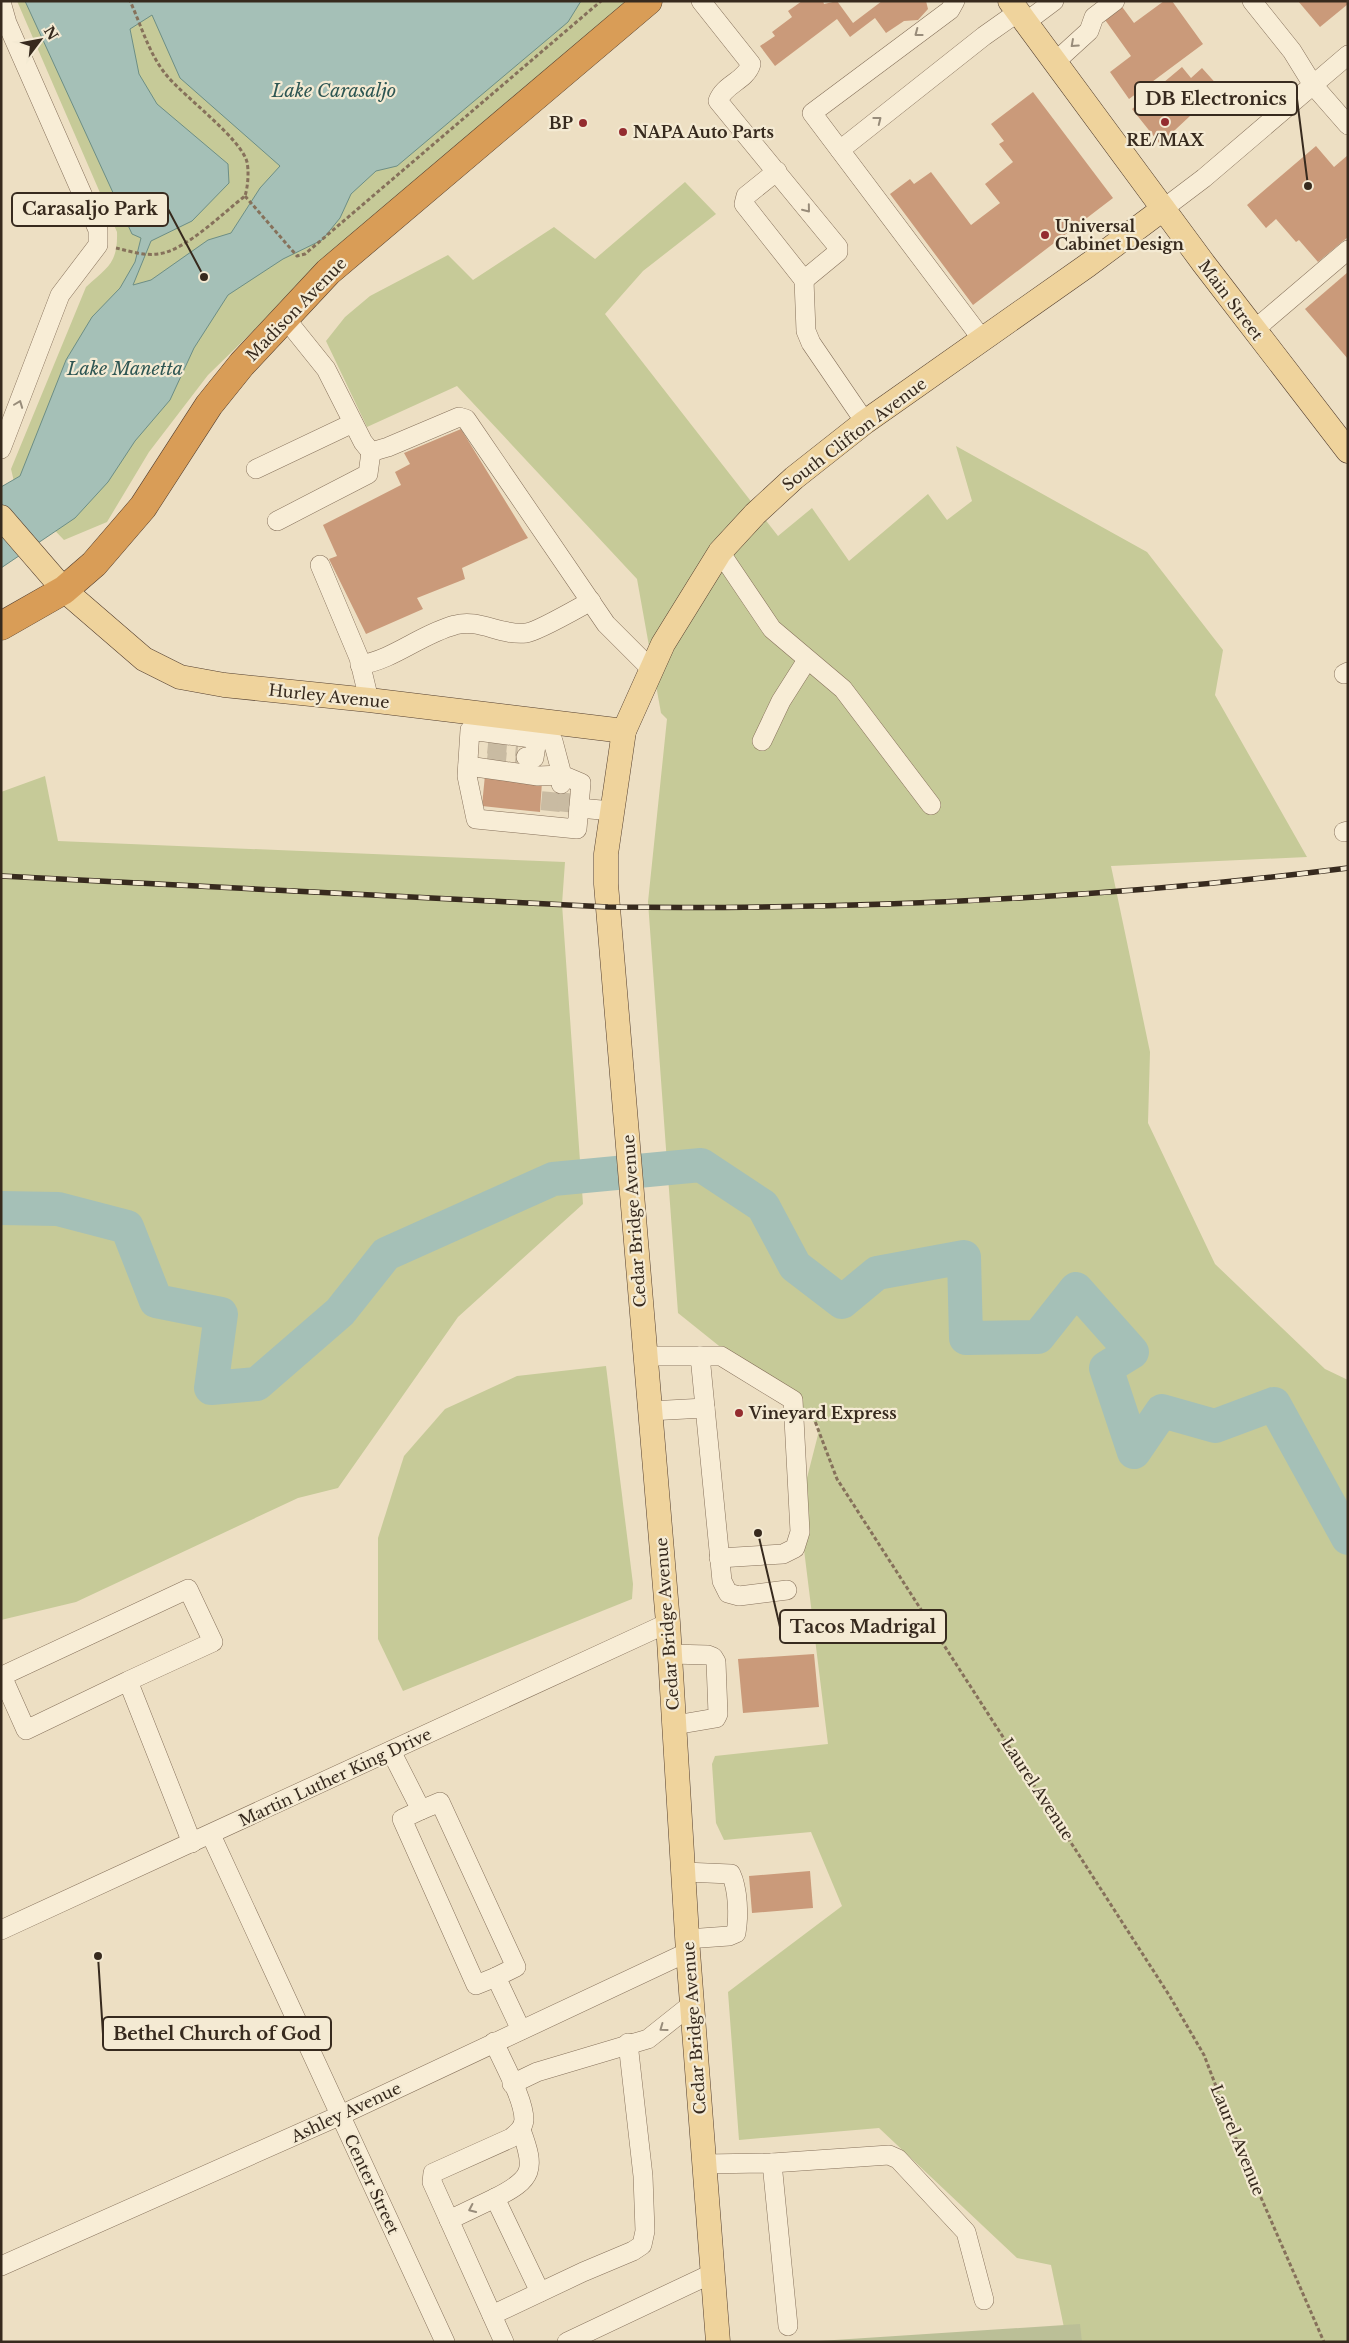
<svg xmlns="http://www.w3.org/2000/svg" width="1349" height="2343" viewBox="0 0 1349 2343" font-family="'Libre Baskerville',serif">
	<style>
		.green { fill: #c6ca98 }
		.cemetery { fill: #bbbf97 }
		.water { fill: #a5c0b7; stroke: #6d8e85; fill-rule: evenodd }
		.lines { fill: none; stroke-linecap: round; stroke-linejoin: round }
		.river { stroke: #a5c0b7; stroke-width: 34 }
		.building { fill: #ca9a7a }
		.minor-tunnel { stroke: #c9bba2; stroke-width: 19; stroke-dasharray: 19 9; stroke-linecap: butt }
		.minor-casing { stroke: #86715b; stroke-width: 20 }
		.major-casing { stroke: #543f2f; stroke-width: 25 }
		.highway-casing { stroke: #543f2f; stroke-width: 29 }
		.path { stroke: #86715b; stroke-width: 3; stroke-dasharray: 4 2.5; stroke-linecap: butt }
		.minor { stroke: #f8edd6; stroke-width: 19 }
		.major { stroke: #efd39c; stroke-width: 24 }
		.highway { stroke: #d99d57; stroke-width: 28 }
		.rail-casing { stroke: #372a1e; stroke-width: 5.5 }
		.rail { stroke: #f4ead3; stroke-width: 4; stroke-dasharray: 11; stroke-linecap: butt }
		.oneway { stroke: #988c7a }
		.poi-dot { fill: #942c2f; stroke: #f4ead3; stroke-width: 2 }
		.labels { text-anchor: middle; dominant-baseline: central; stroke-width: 4.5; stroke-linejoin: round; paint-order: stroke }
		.poi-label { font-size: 16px; font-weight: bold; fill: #372a1e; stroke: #f4ead3; text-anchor: start }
		.street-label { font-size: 16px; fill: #372a1e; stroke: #f4ead3 }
		.water-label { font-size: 18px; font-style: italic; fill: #2e5653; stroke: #f4ead3 }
		.leader { fill: none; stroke: #372a1e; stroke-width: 2 }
		.callout-dot { fill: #372a1e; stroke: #f4ead3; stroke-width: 2 }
		.callout { fill: #f4ead3; stroke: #372a1e; stroke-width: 2 }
		.callout-label { font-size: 18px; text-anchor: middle; font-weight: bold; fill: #372a1e }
	</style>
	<rect width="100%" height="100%" fill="#eddfc3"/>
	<!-- green -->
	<g class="green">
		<path d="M 17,1 L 626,1 L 292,293 L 208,375 L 149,452 L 107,522 L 64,540 L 16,490 L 11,469 L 86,287 C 108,267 118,263 117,232 Z"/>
		<path d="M 685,182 L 716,214 L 643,271 L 605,314 L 778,536 L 812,508 L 849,561 L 928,494 L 947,520 L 972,501 L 956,446 L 1147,552 L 1223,650 L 1215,695 L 1307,857 L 1111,866 L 1150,1052 L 1148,1123 L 1215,1264 L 1325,1369 L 1348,1380 L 1348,2342 L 1067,2342 L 1051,2265 L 1017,2258 L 879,2128 L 739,2140 L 728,1992 L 842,1906 L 811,1832 L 724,1840 L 716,1823 L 712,1764 L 715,1756 L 828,1744 L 799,1509 L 820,1427 L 678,1313 L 648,902 L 667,719 L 661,713 L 637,579 L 457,386 L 367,427 L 326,341 L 345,317 L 370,296 L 448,255 L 473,280 L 554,227 L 595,259 Z"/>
		<path d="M 45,776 L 58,841 L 565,862 L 562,904 L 583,1204 L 458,1317 L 338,1488 L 298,1498 L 76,1602 L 1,1620 L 1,792 Z"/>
		<path d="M 606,1366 L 633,1584 L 632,1599 L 403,1691 L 378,1639 L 378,1538 L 404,1456 L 445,1409 L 517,1376 Z"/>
	</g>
	<!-- cemetery -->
	<path class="cemetery" d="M 1080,2324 L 1082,2342 L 804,2342 Z"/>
	<!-- water -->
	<path class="water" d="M 25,1 L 581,1 L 568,22 L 397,166 L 376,171 L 351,194 L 340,218 L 322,240 L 283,259 L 228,295 L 194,348 L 170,400 L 135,441 L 108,482 L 75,518 L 1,568 L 1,487 L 20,476 L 66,360 L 92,317 L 120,288 L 135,262 L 141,238 L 132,234 ZM 152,15 L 180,78 L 280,166 L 260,188 L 231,233 L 208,240 L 151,280 L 133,285 L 151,241 L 192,221 L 229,183 L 228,164 L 157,104 L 139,74 L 130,29 Z"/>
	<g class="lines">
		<!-- river -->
		<path class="river" d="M 1,1208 L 58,1209 L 127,1227 L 156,1301 L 221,1314 L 211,1388 L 257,1384 L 340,1312 L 386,1254 L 553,1179 L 701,1165 L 763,1206 L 795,1266 L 842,1302 L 877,1273 L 964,1257 L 966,1338 L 1038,1337 L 1076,1289 L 1132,1352 L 1106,1368 L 1134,1452 L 1162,1411 L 1215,1426 L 1274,1404 L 1348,1538"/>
	</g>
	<!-- building -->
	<g class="building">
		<path d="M 802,1 L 823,1 L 824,4 L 837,1 L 853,23 L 882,1 L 926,1 L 928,9 L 918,20 L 904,21 L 886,33 L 875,18 L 850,37 L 837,19 L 775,66 L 760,46 L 775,36 L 772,32 L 792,17 L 788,11 Z"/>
		<path d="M 1164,1 L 1172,1 L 1203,44 L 1129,99 L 1110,72 L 1131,56 L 1103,17 L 1120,4 L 1134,23 Z"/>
		<path d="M 1298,1 L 1348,1 L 1348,4 L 1320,27 Z"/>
		<path d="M 1182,67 L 1191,78 L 1202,68 L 1220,88 L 1160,144 L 1132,109 Z"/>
		<path d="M 1033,92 L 1113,198 L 973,305 L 890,194 L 910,179 L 914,184 L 931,172 L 971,225 L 1000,203 L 985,184 L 1013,162 L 999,144 L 1004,141 L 991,124 Z"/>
		<path d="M 1316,146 L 1334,167 L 1348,155 L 1348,237 L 1318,262 L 1299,240 L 1296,242 L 1276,219 L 1266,228 L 1247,205 Z"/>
		<path d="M 1348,272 L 1348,359 L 1305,309 Z"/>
		<path d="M 461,429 L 528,538 L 462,568 L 465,579 L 417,598 L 423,609 L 366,634 L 329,559 L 337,556 L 323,525 L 401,485 L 395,472 L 410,464 L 404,453 Z"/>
		<path d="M 485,775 L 542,781 L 540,812 L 482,806 Z"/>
		<path d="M 814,1654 L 819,1707 L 743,1713 L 738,1659 Z"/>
		<path d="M 810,1871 L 813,1908 L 752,1913 L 749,1876 Z"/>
	</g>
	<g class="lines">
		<!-- minor-tunnel -->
		<g class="minor-tunnel">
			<path d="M 488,744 L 518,747"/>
			<path d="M 487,760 L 517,763"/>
			<path d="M 550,811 L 552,790"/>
			<path d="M 566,812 L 568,792"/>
		</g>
		<defs>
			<g id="minor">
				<path d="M 701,1 L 751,64 C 746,81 724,84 718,101 L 838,247 L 838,252 L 804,280 L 744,204 L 746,196 L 777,171"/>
				<path d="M 955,1 L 950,10 L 812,113 L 982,339"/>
				<path d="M 1252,1 L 1292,51 L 1313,85 L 1348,125"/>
				<path d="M 1,2 L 7,23 L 98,230 L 98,245 L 60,295 L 1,449"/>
				<path d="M 1026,22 L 1054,1"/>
				<path d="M 1055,62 L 1089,31 L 1094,17 L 1115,1"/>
				<path d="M 840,150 L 984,36 L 1018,12"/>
				<path d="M 1163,209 L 1204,178 L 1348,55"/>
				<path d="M 804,280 L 806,331 L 811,343 L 865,422"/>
				<path d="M 285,318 L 326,369 L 363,442 L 371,452 L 388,447 L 459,417 L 466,419 L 606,624 L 651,669"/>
				<path d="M 1254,330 L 1348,250"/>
				<path d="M 256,469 L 353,423"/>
				<path d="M 277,521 L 368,474 L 371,452"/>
				<path d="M 720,552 L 772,629 L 843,689 L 931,805"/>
				<path d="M 320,565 L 359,658 L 369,700"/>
				<path d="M 360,665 C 395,659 421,634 455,625 C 479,618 501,636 526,633 C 537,632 578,608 591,601"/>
				<path d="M 1344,674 L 1348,672"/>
				<path d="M 470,730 L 553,741 L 562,775 L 581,783 L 577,829 L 476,819 L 467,776 Z"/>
				<path d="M 762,741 L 781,701 L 807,660"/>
				<path d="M 526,757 L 534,758 L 537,739"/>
				<path d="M 468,766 L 538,776 L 562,775 L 561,784"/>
				<path d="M 579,808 L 612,811"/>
				<path d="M 1344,832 L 1348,831"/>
				<path d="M 644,1356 L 721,1356 L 793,1400 L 800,1532 L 795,1548 L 783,1554 L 719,1558"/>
				<path d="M 700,1356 L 722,1581 L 728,1593 L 739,1596 L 787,1590"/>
				<path d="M 649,1411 L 705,1408"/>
				<path d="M 670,1654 L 708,1655 L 713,1657 L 716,1662 L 718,1714 L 716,1718 L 675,1725"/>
				<path d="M 128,1681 L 26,1730 L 2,1676 L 188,1589 L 213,1642 L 128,1681 L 192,1843"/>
				<path d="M 391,1751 L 421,1810 L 440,1802 L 516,1967 L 496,1977 L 521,2030"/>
				<path d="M 421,1810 L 402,1819 L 476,1985 L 496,1977"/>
				<path d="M 211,1835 L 445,2342"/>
				<path d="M 684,1872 L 731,1874 C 738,1889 739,1916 736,1933 L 729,1936 L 687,1939"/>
				<path d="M 1,1930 L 668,1623"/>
				<path d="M 494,2042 C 503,2063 524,2099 524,2120 C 523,2129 517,2133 511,2138 L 433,2173 L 432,2182 L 504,2342"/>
				<path d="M 512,2084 L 537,2072 L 648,2039 L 692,2004"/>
				<path d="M 521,2130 C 536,2170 533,2179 495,2198 L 540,2292"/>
				<path d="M 772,2163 L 889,2155 L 898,2159 L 966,2232 L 984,2300"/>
				<path d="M 705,2164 L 772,2163 L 788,2326"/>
				<path d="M 449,2220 L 495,2198"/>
				<path d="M 1,2266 L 341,2115 L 688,1952"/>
				<path d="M 492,2315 L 583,2272 L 633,2251 L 642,2245 L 645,2231 L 643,2176 L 628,2043"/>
				<path d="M 567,2342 L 713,2273"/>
			</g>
			<g id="major">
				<path d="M 1010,1 L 1204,264 L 1348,451"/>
				<path d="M 1,517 L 64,590 L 144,659 L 180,677 L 224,685 L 369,700 L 624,731"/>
				<path d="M 718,2342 L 688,1952 L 668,1623 L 606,884 L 606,854 L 624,731 L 663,644 L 720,552 L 755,514 L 794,478 L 865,422 L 1088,265 L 1163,209"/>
			</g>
			<path id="highway" d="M 1,626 L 64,590 L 94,564 L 143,507 L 209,405 L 242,364 L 328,272 L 648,1"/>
		</defs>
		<!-- minor casing -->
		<use href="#minor" class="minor-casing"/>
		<!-- major casing -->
		<use href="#major" class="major-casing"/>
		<!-- highway casing -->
		<use href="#highway" class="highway-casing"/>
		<!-- path -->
		<g class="path">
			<path d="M 245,196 L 297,256 L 305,254 L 601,1"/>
			<path d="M 116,248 C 129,251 144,256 158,254 C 185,251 223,213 245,196 C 248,186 249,172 247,162 C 241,139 185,97 168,77 C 149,55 142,27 130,1"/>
			<path d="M 813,1416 L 837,1479 L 1169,1995 L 1204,2055 L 1242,2154 L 1324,2342"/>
		</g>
		<!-- minor -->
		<use href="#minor" class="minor"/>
		<!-- major -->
		<use href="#major" class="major"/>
		<!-- highway -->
		<use href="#highway" class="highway"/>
		<defs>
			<path id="rail" d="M 1,876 L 608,907 C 855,910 1103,899 1348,868"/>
		</defs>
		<!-- rail casing -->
		<use href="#rail" class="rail-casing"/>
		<!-- rail -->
		<use href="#rail" class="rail"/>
	</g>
	<!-- one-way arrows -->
	<defs><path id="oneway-chevron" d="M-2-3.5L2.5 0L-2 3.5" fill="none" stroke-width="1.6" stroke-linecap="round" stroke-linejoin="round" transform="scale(1.25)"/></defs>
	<g class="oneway">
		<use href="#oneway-chevron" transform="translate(918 33) rotate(143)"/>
		<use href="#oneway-chevron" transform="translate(1074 44) rotate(138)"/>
		<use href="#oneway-chevron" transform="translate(878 120) rotate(-38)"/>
		<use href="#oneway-chevron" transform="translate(807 209) rotate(51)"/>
		<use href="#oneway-chevron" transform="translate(19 404) rotate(-69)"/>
		<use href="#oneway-chevron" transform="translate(663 2028) rotate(144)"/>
		<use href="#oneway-chevron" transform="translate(472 2209) rotate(155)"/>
	</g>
	<!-- markers -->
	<g class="poi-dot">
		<circle cx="1165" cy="122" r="5"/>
		<circle cx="583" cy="123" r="5"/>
		<circle cx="623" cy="132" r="5"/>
		<circle cx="1045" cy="235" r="5"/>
		<circle cx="739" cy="1413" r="5"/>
	</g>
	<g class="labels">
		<!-- poi labels -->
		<g class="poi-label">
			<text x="573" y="123" text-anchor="end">BP</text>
			<text x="633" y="132">NAPA Auto Parts</text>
			<text x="1165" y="140" text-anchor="middle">RE/MAX</text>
			<text x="1055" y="226">Universal<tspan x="1055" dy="18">Cabinet Design</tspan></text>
			<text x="749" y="1413">Vineyard Express</text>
		</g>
		<!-- street labels -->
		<g class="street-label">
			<text transform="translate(1231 300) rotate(53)">Main Street</text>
			<text transform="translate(296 309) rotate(-46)">Madison Avenue</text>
			<text transform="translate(854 434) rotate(-37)">South Clifton Avenue</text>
			<text transform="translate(329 696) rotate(6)">Hurley Avenue</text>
			<text transform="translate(634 1221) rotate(-94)">Cedar Bridge Avenue</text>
			<text transform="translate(667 1624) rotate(-94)">Cedar Bridge Avenue</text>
			<text transform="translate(335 1777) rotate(-25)">Martin Luther King Drive</text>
			<text transform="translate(1038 1789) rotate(57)">Laurel Avenue</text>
			<text transform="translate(694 2028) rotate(-94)">Cedar Bridge Avenue</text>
			<text transform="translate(346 2112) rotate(-25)">Ashley Avenue</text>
			<text transform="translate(1238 2140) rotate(68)">Laurel Avenue</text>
			<text transform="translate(372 2184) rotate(65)">Center Street</text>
		</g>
		<!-- water labels -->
		<g class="water-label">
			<text x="334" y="91">Lake Carasaljo</text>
			<text x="125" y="369">Lake Manetta</text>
		</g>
	</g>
	<!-- callouts -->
	<path class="leader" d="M1308 186L1297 99M204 277L168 209M758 1533L780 1627M98 1956L103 2034"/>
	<g class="callout-dot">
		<circle cx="1308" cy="186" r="5"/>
		<circle cx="204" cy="277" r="5"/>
		<circle cx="758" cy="1533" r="5"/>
		<circle cx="98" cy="1956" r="5"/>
	</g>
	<g class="callout">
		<rect x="1135" y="82" width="162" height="33" rx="5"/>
		<rect x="12" y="193" width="156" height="33" rx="5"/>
		<rect x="780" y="1610" width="166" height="33" rx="5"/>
		<rect x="103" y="2017" width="228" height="33" rx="5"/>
	</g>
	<g class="callout-label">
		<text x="1216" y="105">DB Electronics</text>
		<text x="90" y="215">Carasaljo Park</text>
		<text x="863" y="1633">Tacos Madrigal</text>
		<text x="217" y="2040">Bethel Church of God</text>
	</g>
	<!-- border -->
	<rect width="1349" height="2343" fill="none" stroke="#372a1e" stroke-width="5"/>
	<!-- north arrow -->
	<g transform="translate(40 40) rotate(58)" stroke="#f4ead3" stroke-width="4" paint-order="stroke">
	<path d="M0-4L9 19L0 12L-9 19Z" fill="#372a1e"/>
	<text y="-8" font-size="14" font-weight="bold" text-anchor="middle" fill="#372a1e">N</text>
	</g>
</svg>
